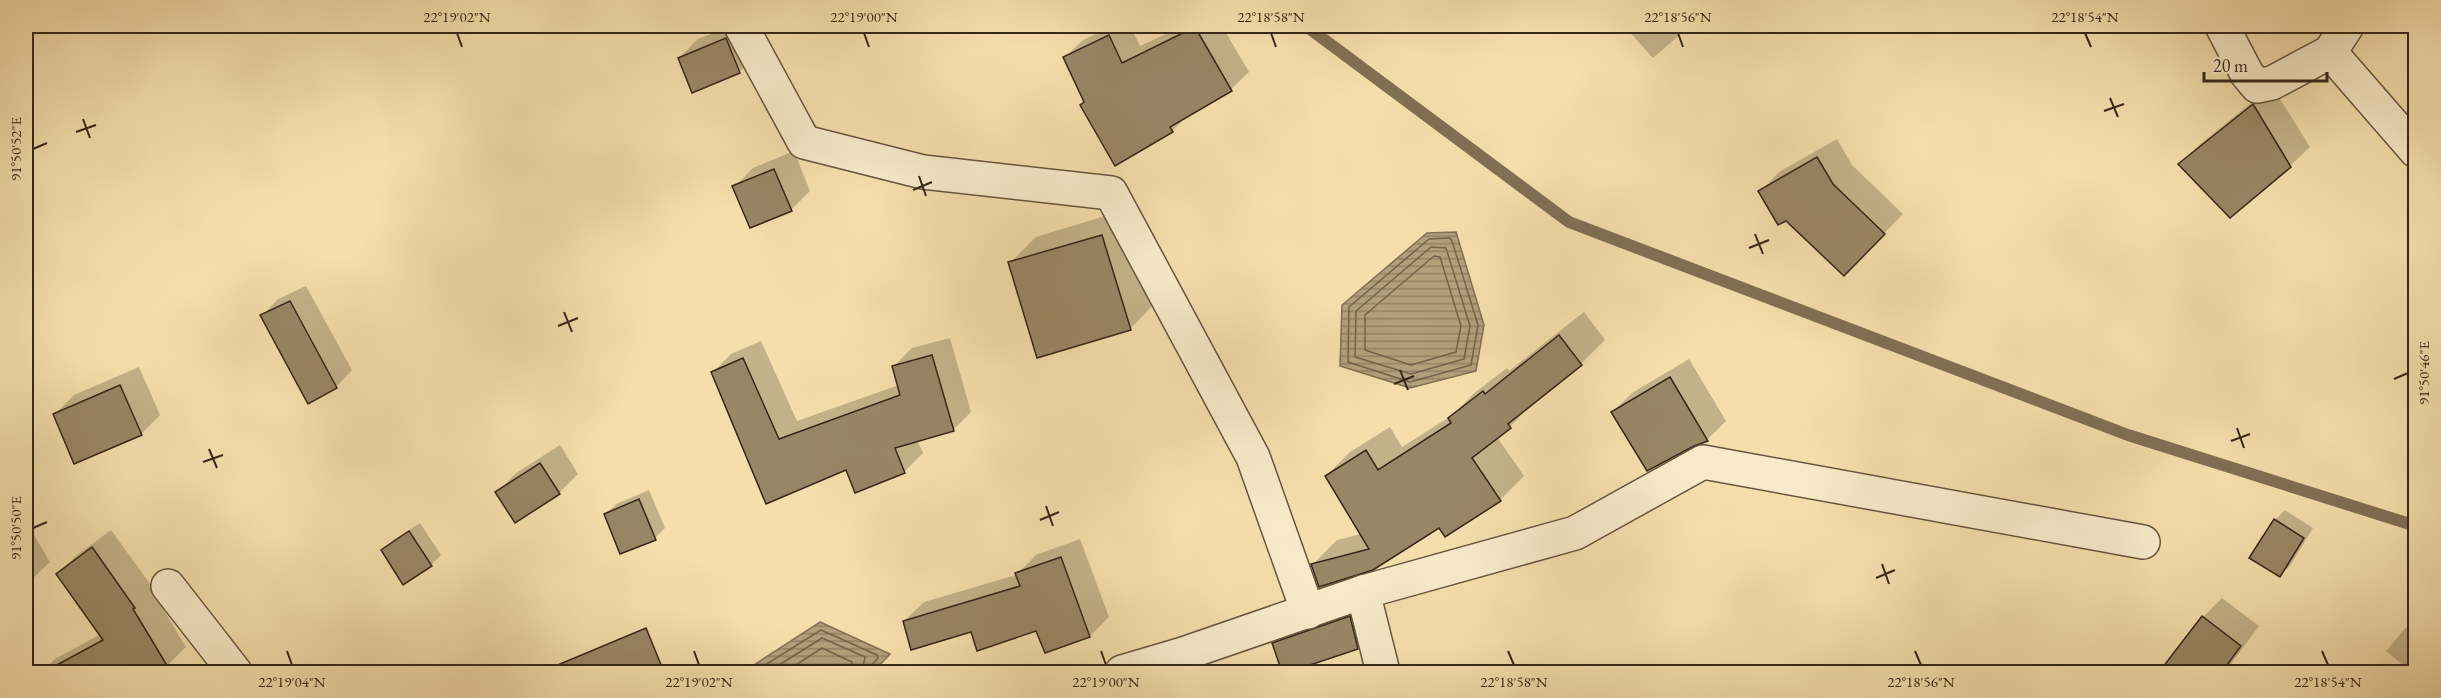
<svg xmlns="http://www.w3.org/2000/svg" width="2441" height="698" viewBox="0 0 2441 698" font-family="'EB Garamond',serif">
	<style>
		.water { fill: url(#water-rules); stroke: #816f53; stroke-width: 1.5 }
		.shadow { fill: #0003 }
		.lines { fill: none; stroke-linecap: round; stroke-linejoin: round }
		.shore { stroke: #746349; stroke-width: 1.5 }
		.stream { stroke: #816f53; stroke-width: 12 }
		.building { fill: #998665; stroke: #362618; stroke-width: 1.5 }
		.minor-casing { stroke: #66543d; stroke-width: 36 }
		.minor { stroke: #f8eac9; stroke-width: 33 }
		.ticks { fill: none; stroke: #362618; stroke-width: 2 }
		.neatline { fill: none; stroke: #362618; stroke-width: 2 }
		.ticks-label { font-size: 15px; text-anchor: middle; fill: #362618 }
	</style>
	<defs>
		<pattern id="water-rules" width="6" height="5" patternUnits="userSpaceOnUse" patternTransform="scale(1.5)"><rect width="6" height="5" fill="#b3a07a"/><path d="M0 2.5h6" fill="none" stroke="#928263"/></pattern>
	</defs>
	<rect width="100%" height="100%" fill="#f4dfac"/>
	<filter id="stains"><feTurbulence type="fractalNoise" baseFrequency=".00333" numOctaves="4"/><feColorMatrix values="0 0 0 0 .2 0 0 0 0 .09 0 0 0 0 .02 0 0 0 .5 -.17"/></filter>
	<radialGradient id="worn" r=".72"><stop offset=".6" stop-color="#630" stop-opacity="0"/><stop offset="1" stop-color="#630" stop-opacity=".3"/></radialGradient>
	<!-- water -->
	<g class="water">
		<path d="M 1456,232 L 1484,325 L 1476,371 L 1410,388 L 1340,366 L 1342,305 L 1427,233 Z"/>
		<path d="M 820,622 L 890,654 L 873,672 L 743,672 Z"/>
	</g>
	<!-- shadow -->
	<g class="shadow">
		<path d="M 732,26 L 759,52 L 740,71 L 693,91 L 679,58 L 698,39 Z"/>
		<path d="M 1113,26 L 1130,26 L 1140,46 L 1183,26 L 1222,26 L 1249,72 L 1231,89 L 1189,114 L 1172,131 L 1085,101 L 1065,57 L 1083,40 Z"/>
		<path d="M 1624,26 L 1690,26 L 1653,58 Z"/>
		<path d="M 2272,86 L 2310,147 L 2290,166 L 2180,164 L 2199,145 Z"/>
		<path d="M 1837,139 L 1852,165 L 1903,214 L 1863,255 L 1760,192 L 1779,172 Z"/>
		<path d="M 794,151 L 810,191 L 791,210 L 734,187 L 753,168 Z"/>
		<path d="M 1128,209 L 1156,302 L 1130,329 L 1010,263 L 1036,237 Z"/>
		<path d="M 306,286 L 352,370 L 336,387 L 262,316 L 278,299 Z"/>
		<path d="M 1584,312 L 1605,340 L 1581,364 L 1534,402 L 1510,427 L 1497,437 L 1524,476 L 1500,500 L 1439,526 L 1320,585 L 1313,564 L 1337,540 L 1361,534 L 1326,476 L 1350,452 L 1390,427 L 1402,447 L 1454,414 L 1473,394 L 1507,368 L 1509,371 Z"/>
		<path d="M 950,338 L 971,412 L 953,430 L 917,440 L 923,453 L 905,471 L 856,491 L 846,468 L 767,502 L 713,372 L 731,354 L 761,341 L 797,421 L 899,385 L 894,366 L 912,348 Z"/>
		<path d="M 1689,359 L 1726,421 L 1707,440 L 1693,444 L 1613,412 L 1632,393 Z"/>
		<path d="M 139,367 L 160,415 L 141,434 L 55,414 L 74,395 Z"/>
		<path d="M 560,445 L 578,474 L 559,493 L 497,492 L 516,473 Z"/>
		<path d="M 649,490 L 665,528 L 655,538 L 606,514 L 616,504 Z"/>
		<path d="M 2285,510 L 2313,528 L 2290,566 L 2280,575 L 2275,520 Z"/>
		<path d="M 27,523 L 50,562 L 26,585 L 26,523 Z"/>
		<path d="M 420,523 L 441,555 L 431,565 L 383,550 L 393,540 Z"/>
		<path d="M 111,530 L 153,588 L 151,589 L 186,647 L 167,666 L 156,672 L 42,672 L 55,659 L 101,634 L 57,574 L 77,555 Z"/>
		<path d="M 1080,539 L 1109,617 L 1090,636 L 1046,652 L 1037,629 L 972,631 L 904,621 L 924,602 L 1016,575 L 1036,555 Z"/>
		<path d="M 1369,598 L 1376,628 L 1357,648 L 1284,672 L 1274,643 L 1293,624 Z"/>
		<path d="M 2222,598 L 2259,626 L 2225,672 L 2161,672 L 2203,617 Z"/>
		<path d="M 2416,616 L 2416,672 L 2411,672 L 2386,651 Z"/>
	</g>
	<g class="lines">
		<!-- shore -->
		<g class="shore">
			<path d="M 1429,239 L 1450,238 L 1452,241 L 1478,325 L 1471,365 L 1410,382 L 1348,362 L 1349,307 Z"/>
			<path d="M 1431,247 L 1446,248 L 1470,326 L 1464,359 L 1411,374 L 1355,357 L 1356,311 Z"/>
			<path d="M 1434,256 L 1440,257 L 1461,326 L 1456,352 L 1411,365 L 1365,350 L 1365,315 Z"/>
			<path d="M 754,672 L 821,630 L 877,655 L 878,658 L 870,667 L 869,672"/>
			<path d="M 768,672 L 822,638 L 865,657 L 862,672"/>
			<path d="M 785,672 L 822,648 L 852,662 L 853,672"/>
		</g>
		<!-- stream -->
		<path class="stream" d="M 1306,26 L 1569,222 L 2128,435 L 2416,526"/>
	</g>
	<!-- building -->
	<g class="building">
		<path d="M 1195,27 L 1232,91 L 1170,127 L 1173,132 L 1115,166 L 1080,105 L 1084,102 L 1063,57 L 1109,35 L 1122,63 Z"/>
		<path d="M 726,38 L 740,73 L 692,93 L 678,58 Z"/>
		<path d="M 2253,104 L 2291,167 L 2230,218 L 2178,164 Z"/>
		<path d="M 1817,157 L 1833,184 L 1885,234 L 1844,276 L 1786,221 L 1778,225 L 1758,191 Z"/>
		<path d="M 774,169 L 792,211 L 750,228 L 732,186 Z"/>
		<path d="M 1102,235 L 1131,330 L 1037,358 L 1008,262 Z"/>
		<path d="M 290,301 L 337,388 L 308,404 L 260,315 Z"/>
		<path d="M 1559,335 L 1582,365 L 1508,424 L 1511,428 L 1472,458 L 1501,501 L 1445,537 L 1439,528 L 1373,570 L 1319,587 L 1311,564 L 1369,549 L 1325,476 L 1366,450 L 1378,470 L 1451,423 L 1448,418 L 1483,391 L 1485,394 Z"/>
		<path d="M 932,355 L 954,431 L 895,448 L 905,473 L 855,493 L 846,470 L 766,504 L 711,372 L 743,358 L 779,439 L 900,395 L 892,366 Z"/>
		<path d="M 1670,377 L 1708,441 L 1694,446 L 1647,471 L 1611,412 Z"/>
		<path d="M 120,385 L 142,435 L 74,464 L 53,414 Z"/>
		<path d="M 540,463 L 560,494 L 515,523 L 495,492 Z"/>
		<path d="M 639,499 L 656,540 L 620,554 L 604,514 Z"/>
		<path d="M 2274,519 L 2304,538 L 2280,577 L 2249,558 Z"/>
		<path d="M 409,531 L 432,566 L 403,585 L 381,550 Z"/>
		<path d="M 92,547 L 135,608 L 133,609 L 171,672 L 44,672 L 103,640 L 56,574 Z"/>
		<path d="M 1061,557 L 1090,637 L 1045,653 L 1036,631 L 977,651 L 971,632 L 911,650 L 903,621 L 1020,586 L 1015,573 Z"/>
		<path d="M 1350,616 L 1358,649 L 1289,672 L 1282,672 L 1272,643 Z"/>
		<path d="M 2202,616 L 2241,646 L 2222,672 L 2159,672 Z"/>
		<path d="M 646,628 L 664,672 L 541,672 Z"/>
	</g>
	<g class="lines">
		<defs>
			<g id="minor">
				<path d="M 741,26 L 804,142 L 923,172 L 1111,193 L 1253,457 L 1308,612"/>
				<path d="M 2222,26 L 2247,74 L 2257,86 L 2272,83 L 2330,52 L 2347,26"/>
				<path d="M 2330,52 L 2416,151"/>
				<path d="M 168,586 L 235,672"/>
				<path d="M 1122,672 L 1183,654 L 1363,592"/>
				<path d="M 1383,672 L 1363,592 L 1575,533 L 1703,462 L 2143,542"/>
			</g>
		</defs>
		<!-- minor casing -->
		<use href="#minor" class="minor-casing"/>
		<!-- minor -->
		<use href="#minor" class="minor"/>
	</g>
	<!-- ticks -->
	<path class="ticks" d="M 457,33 L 462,47M 864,33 L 869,47M 1271,33 L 1276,47M 1678,33 L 1683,47M 2085,33 L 2091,47M 2110,98 L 2118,117M 2104,111 L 2124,104M 83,119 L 90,138M 76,132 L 96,125M 33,149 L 47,143M 919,176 L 926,196M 913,190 L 932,182M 1755,234 L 1763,254M 1749,248 L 1769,240M 564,312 L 572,332M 558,326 L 578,318M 1400,370 L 1408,390M 2394,379 L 2408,373M 1394,384 L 1414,376M 2237,428 L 2244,448M 2231,441 L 2250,434M 209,449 L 217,468M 203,462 L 223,455M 1046,506 L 1053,526M 1040,520 L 1059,512M 33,528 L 47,522M 1882,564 L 1889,584M 1876,578 L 1895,570M 287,651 L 292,665M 694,651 L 699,665M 1101,651 L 1106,665M 1508,651 L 1514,665M 1915,651 L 1921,665M 2322,651 L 2328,665"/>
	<!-- margin -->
	<rect width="2441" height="698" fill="none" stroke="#f4dfac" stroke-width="66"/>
	<!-- scale -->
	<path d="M2204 72v9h123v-9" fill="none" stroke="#362618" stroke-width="3"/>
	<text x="2213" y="72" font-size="18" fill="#362618" stroke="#f8eac9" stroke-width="4.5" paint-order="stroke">20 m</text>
	<rect x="33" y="33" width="2375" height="632" class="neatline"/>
	<g class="ticks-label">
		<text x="457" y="22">22°19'02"N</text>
		<text x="864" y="22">22°19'00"N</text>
		<text x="1271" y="22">22°18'58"N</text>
		<text x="1678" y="22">22°18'56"N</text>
		<text x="2085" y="22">22°18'54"N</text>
		<text transform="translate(16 149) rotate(-90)" y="5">91°50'52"E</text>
		<text transform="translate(2424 373) rotate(-90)" y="5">91°50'46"E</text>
		<text transform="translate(16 528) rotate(-90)" y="5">91°50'50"E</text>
		<text x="292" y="687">22°19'04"N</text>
		<text x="699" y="687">22°19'02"N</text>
		<text x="1106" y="687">22°19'00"N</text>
		<text x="1514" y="687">22°18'58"N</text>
		<text x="1921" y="687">22°18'56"N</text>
		<text x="2328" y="687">22°18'54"N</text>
	</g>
	<rect width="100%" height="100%" filter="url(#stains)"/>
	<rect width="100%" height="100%" fill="url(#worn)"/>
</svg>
